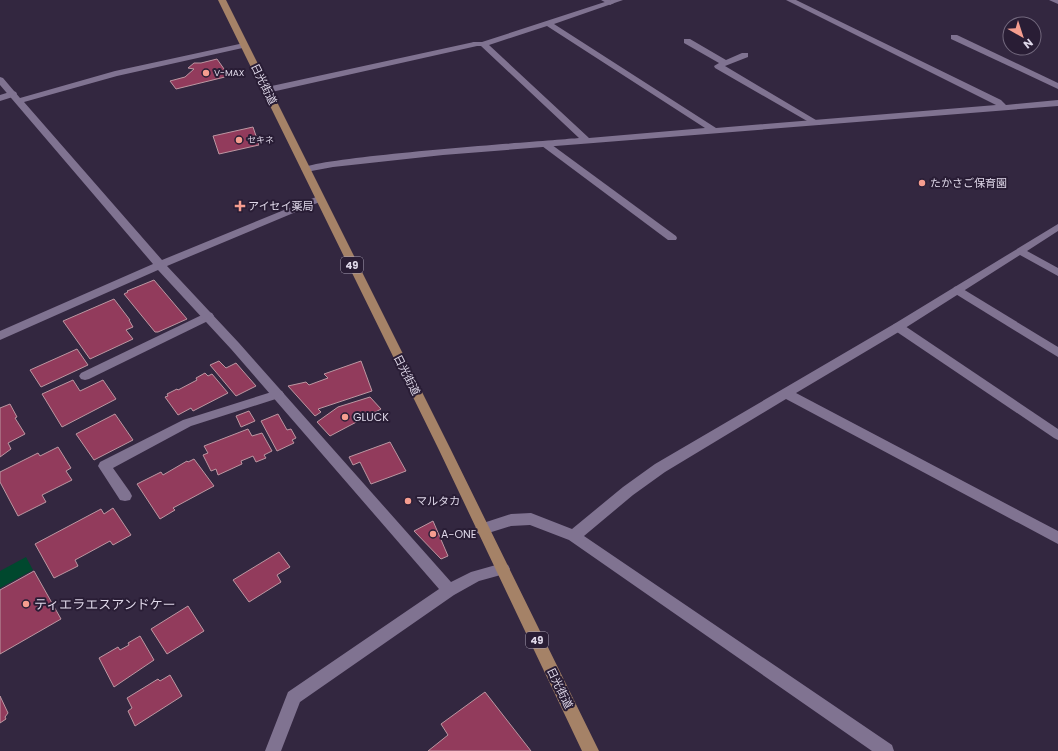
<svg xmlns="http://www.w3.org/2000/svg" width="1058" height="751" viewBox="0 0 1058 751" font-family="Poppins,'Noto Sans JP',sans-serif">
	<style>
		.green { fill: #00482e }
		.building { fill: #923b5c; stroke: #bc97a2 }
		.lines { fill: none; stroke-linecap: round; stroke-linejoin: round }
		.lane { fill: #807391; fill-rule: evenodd }
		.street { fill: #807391; fill-rule: evenodd }
		.primary { fill: #a58267; fill-rule: evenodd }
		.poi-dot { fill: #f59d8f; stroke: #291d35; stroke-width: 1.5 }
		.labels { text-anchor: middle; dominant-baseline: central; stroke-width: 4; stroke-linejoin: round; paint-order: stroke }
		.far-poi-label { font-size: 9px; fill: #dfd8e9; stroke: #291d35; text-anchor: start }
		.shield { fill: #291d35; stroke: #a8a0b3; stroke-width: 1 }
		.shield-label { font-size: 10px; font-weight: bold; fill: #dfd8e9 }
		.street-label { font-size: 11px; fill: #dfd8e9; stroke: #291d35 }
		.poi-label { font-size: 11px; fill: #dfd8e9; stroke: #291d35; text-anchor: start }
		.near-poi-label { font-size: 13px; fill: #dfd8e9; stroke: #291d35; text-anchor: start }
	</style>
	<rect width="100%" height="100%" fill="#332740"/>
	<!-- green -->
	<path class="green" d="M 26,557 L 33,570 L 0,588 L 0,571 Z"/>
	<!-- building -->
	<g class="building">
		<path d="M 217,59 L 229,76 L 176,89 L 170,81 L 185,77 L 194,69 L 188,68 L 194,63 L 201,63 Z"/>
		<path d="M 253,127 L 259,145 L 219,154 L 213,136 Z"/>
		<path d="M 154,280 L 187,319 L 158,332 L 155,332 L 124,294 L 128,292 L 127,291 Z"/>
		<path d="M 114,299 L 130,320 L 129,320 L 133,327 L 126,330 L 133,339 L 90,359 L 63,321 Z"/>
		<path d="M 77,349 L 88,365 L 41,387 L 30,370 Z"/>
		<path d="M 219,361 L 226,368 L 236,363 L 256,386 L 236,396 L 210,365 Z"/>
		<path d="M 361,361 L 372,391 L 318,409 L 321,412 L 315,416 L 288,386 L 306,382 L 309,385 L 328,378 L 324,374 Z"/>
		<path d="M 205,373 L 208,376 L 212,374 L 228,393 L 193,411 L 191,408 L 178,415 L 165,397 L 168,396 L 167,394 L 177,389 L 178,390 L 197,380 L 196,378 Z"/>
		<path d="M 73,380 L 80,391 L 103,380 L 116,399 L 62,427 L 42,394 Z"/>
		<path d="M 370,397 L 381,409 L 330,436 L 317,422 L 338,407 Z"/>
		<path d="M 10,404 L 17,417 L 15,418 L 25,434 L 8,443 L 11,449 L 0,457 L 0,408 Z"/>
		<path d="M 249,411 L 255,421 L 241,427 L 236,416 Z"/>
		<path d="M 115,414 L 133,440 L 94,460 L 76,434 Z"/>
		<path d="M 278,414 L 287,430 L 291,429 L 296,438 L 292,440 L 294,443 L 277,451 L 261,421 Z"/>
		<path d="M 248,429 L 252,436 L 262,433 L 272,451 L 264,455 L 266,458 L 256,462 L 253,456 L 241,461 L 242,464 L 218,475 L 216,469 L 211,471 L 203,455 L 208,453 L 204,446 Z"/>
		<path d="M 390,442 L 406,471 L 371,484 L 360,462 L 353,465 L 349,457 Z"/>
		<path d="M 58,447 L 71,468 L 66,471 L 72,480 L 42,495 L 46,502 L 18,516 L 0,482 L 0,472 L 38,453 L 40,456 Z"/>
		<path d="M 194,459 L 214,486 L 173,508 L 175,510 L 160,519 L 137,484 L 161,472 L 163,475 L 187,461 L 188,462 Z"/>
		<path d="M 113,508 L 131,535 L 113,545 L 110,541 L 75,560 L 78,566 L 54,578 L 35,544 L 101,509 L 104,514 Z"/>
		<path d="M 433,521 L 448,556 L 441,559 L 414,531 Z"/>
		<path d="M 279,552 L 290,567 L 277,575 L 281,582 L 249,602 L 233,580 Z"/>
		<path d="M 34,571 L 61,619 L 0,654 L 0,590 Z"/>
		<path d="M 188,606 L 204,631 L 167,654 L 151,629 Z"/>
		<path d="M 140,636 L 154,660 L 114,687 L 99,658 L 118,647 L 120,650 L 129,645 L 128,643 Z"/>
		<path d="M 170,675 L 182,696 L 135,726 L 128,711 L 132,708 L 127,698 L 158,679 L 160,681 Z"/>
		<path d="M 485,692 L 531,751 L 428,751 L 448,735 L 441,724 Z"/>
		<path d="M 0,696 L 8,713 L 5,717 L 6,719 L 0,723 Z"/>
	</g>
	<g class="lines">
		<!-- lane -->
		<g class="lane">
			<path d="M 601,0 L 610,0 L 614,3 L 610,5 Z"/>
			<path d="M 951,35 L 957,35 L 1058,83 L 1058,89 L 951,39 Z"/>
			<path d="M 684,39 L 690,39 L 726,60 L 742,53 L 748,53 L 748,57 L 725,66 L 821,123 L 820,125 L 814,125 L 715,68 L 714,66 L 719,63 L 684,43 Z"/>
			<path d="M 474,42 L 477,42 L 477,46 L 267,93 L 263,90 L 267,87 Z"/>
			<path d="M 13,91 L 16,92 L 17,94 L 16,96 L 0,101 L 0,95 Z"/>
			<path d="M 545,141 L 548,142 L 676,236 L 677,238 L 676,240 L 668,240 L 542,146 L 540,144 L 542,142 Z"/>
			<path d="M 958,286 L 1058,347 L 1058,357 L 954,293 L 953,290 L 954,287 Z"/>
			<path d="M 208,312 L 212,313 L 214,316 L 212,319 L 89,379 L 85,380 L 81,379 L 79,376 L 81,373 Z"/>
			<path d="M 898,323 L 902,324 L 1058,429 L 1058,440 L 1054,438 L 894,330 L 892,327 L 894,324 Z"/>
			<path d="M 278,390 L 282,391 L 284,394 L 282,397 L 191,426 L 113,468 L 130,492 L 132,496 L 130,500 L 125,501 L 120,500 L 98,466 L 100,462 L 183,420 Z"/>
		</g>
		<!-- street -->
		<g class="street">
			<path d="M 611,0 L 623,0 L 554,24 L 716,128 L 996,105 L 786,0 L 796,0 L 1001,100 L 1006,105 L 1058,100 L 1058,106 L 443,155 L 333,167 L 306,172 L 301,169 C 312,157 546,141 579,138 L 481,46 L 474,46 L 470,44 L 474,42 L 482,42 ZM 547,26 L 705,128 L 589,138 L 489,45 Z"/>
			<path d="M 1049,0 L 1058,0 L 1058,4 Z"/>
			<path d="M 244,43 L 248,45 L 247,47 L 117,76 L 24,102 L 162,260 L 316,197 L 322,197 L 324,199 L 322,201 L 167,266 L 239,343 L 451,582 L 471,572 L 503,563 L 508,565 L 510,569 L 508,573 L 479,581 L 454,595 L 300,702 L 281,751 L 265,751 L 288,692 L 439,589 L 231,349 L 158,270 L 0,340 L 0,331 L 153,264 L 0,85 L 0,77 L 3,78 L 20,98 L 115,71 Z"/>
			<path d="M 1058,224 L 1058,231 L 1027,251 L 1058,268 L 1058,276 L 1020,255 L 902,330 L 796,393 L 1058,531 L 1058,544 L 786,399 L 665,472 L 633,495 L 584,536 L 892,745 L 894,751 L 872,751 L 569,540 L 530,525 L 511,526 L 482,535 L 477,533 L 475,529 L 477,525 L 511,514 L 531,513 L 572,529 L 623,487 L 655,464 L 894,324 Z"/>
		</g>
		<!-- primary -->
		<path class="primary" d="M 218,0 L 226,0 L 451,450 L 599,751 L 582,751 L 439,450 Z"/>
	</g>
	<!-- markers -->
	<g class="poi-dot">
		<circle cx="206" cy="73" r="4"/>
		<circle cx="239" cy="140" r="4"/>
		<circle cx="922" cy="183" r="4"/>
		<path d="M238 200h4v4h4v4h-4v4h-4v-4h-4v-4h4z"/>
		<circle cx="345" cy="417" r="4"/>
		<circle cx="408" cy="501" r="4"/>
		<circle cx="433" cy="534" r="4"/>
		<circle cx="26" cy="604" r="4"/>
	</g>
	<g class="labels">
		<!-- far-poi labels -->
		<g class="far-poi-label">
			<text x="214" y="73">V-MAX</text>
			<text x="247" y="140">セキネ</text>
		</g>
		<!-- shield labels -->
		<g class="shield">
			<rect x="341" y="257" width="22" height="16" rx="3"/>
			<rect x="526" y="632" width="22" height="16" rx="3"/>
		</g>
		<g class="shield-label">
			<text x="352" y="265">49</text>
			<text x="537" y="640">49</text>
		</g>
		<!-- street labels -->
		<g class="street-label">
			<text transform="translate(264 84) rotate(64)">日光街道</text>
			<text transform="translate(407 375) rotate(63)">日光街道</text>
			<text transform="translate(560 688) rotate(64)">日光街道</text>
		</g>
		<!-- poi labels -->
		<g class="poi-label">
			<text x="930" y="183">たかさご保育園</text>
			<text x="248" y="206">アイセイ薬局</text>
			<text x="353" y="417">GLUCK</text>
			<text x="416" y="501">マルタカ</text>
			<text x="441" y="534">A-ONE</text>
		</g>
		<!-- near-poi labels -->
		<g class="near-poi-label">
			<text x="34" y="604">ティエラエスアンドケー</text>
		</g>
	</g>
	<!-- north arrow -->
	<g transform="translate(1022 36) rotate(141)"><circle r="19" fill="#291d35" stroke="#72687d"/>
	<path d="M0-3L7 15L0 10L-7 15Z" fill="#f59d8f"/>
	<text y="-6" font-size="11" font-weight="bold" text-anchor="middle" fill="#dfd8e9">N</text>
	</g>
</svg>
